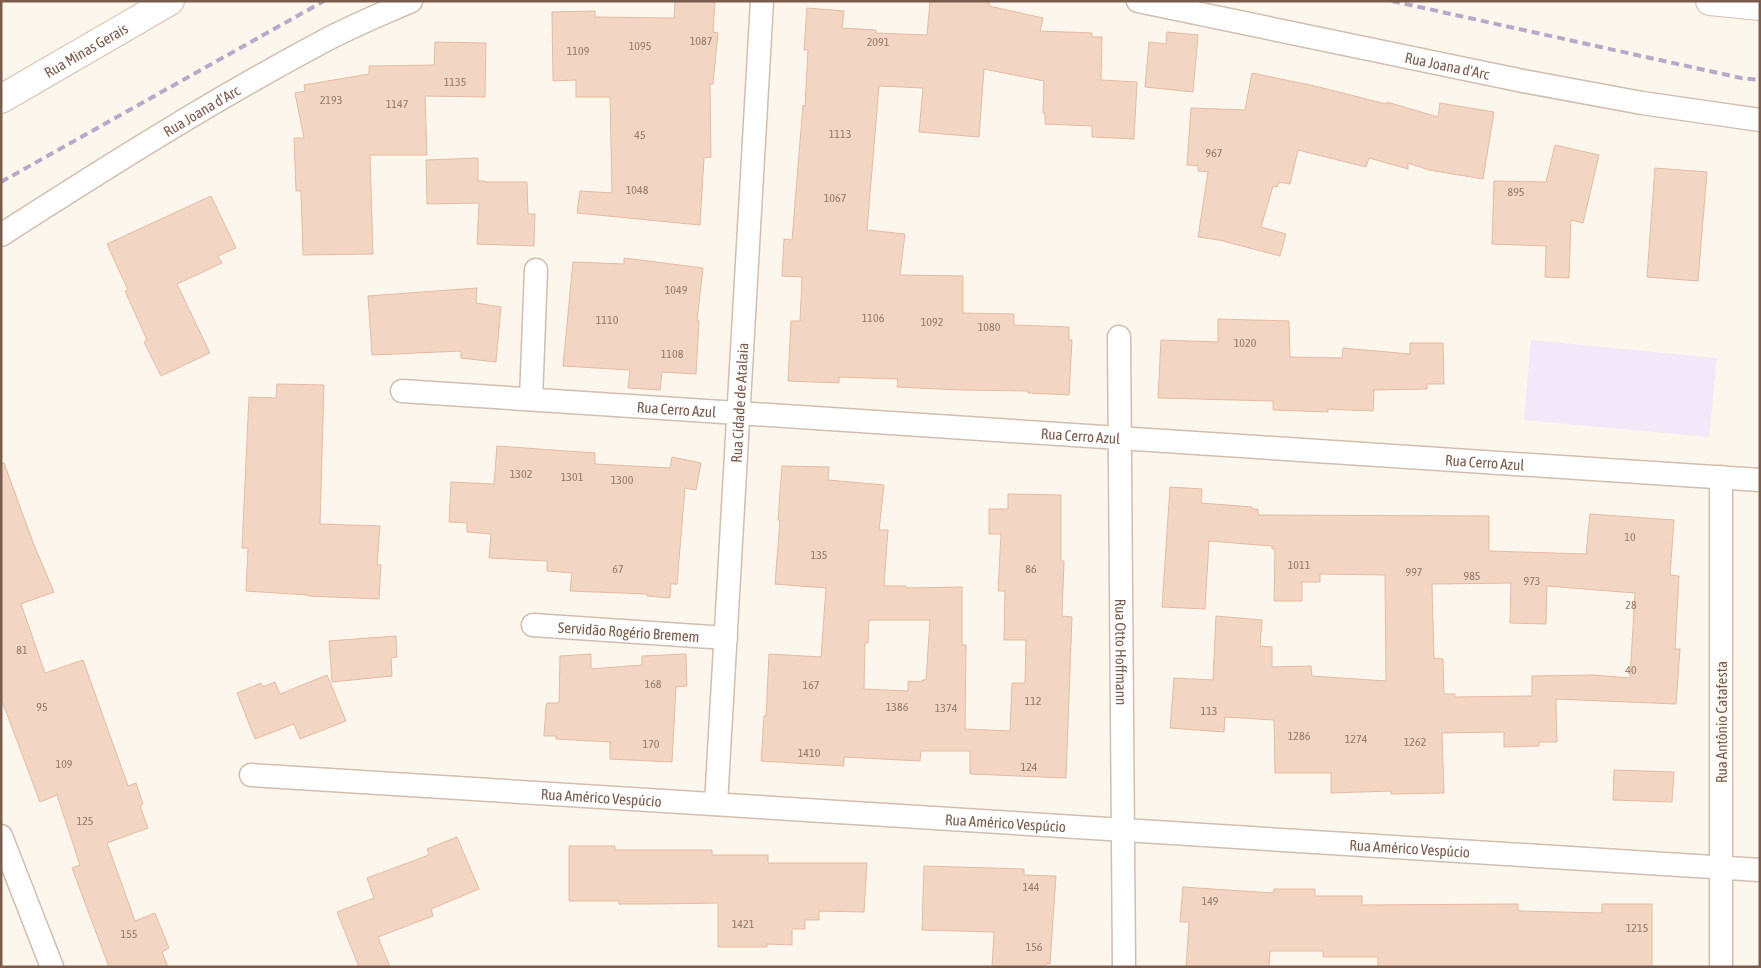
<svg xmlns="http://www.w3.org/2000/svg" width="1761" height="968" viewBox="0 0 1761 968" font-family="'Asap Condensed',sans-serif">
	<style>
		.education { fill: #f3e8fa }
		.building { fill: #f3d5c3; stroke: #e6bba3; fill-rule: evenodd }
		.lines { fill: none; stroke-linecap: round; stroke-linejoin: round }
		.minor-casing { stroke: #d1beb0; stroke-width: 25 }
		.secondary-casing { stroke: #d6c0b0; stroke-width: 30 }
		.minor { stroke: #fff; stroke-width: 22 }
		.secondary { stroke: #fff; stroke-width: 28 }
		.rail { stroke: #b9a8c9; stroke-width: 4; stroke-dasharray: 8 5; stroke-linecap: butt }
		.labels { text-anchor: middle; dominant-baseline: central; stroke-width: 4; stroke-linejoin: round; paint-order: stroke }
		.number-label { font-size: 12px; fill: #987a6a }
		.street-label { font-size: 15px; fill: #7a5c4d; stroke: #fffaf3 }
	</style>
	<rect width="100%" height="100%" fill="#fdf6ec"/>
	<!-- education -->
	<path class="education" d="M 1531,340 L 1717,358 L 1709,437 L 1524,420 Z"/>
	<!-- building -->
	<g class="building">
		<path d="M 675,1 L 715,1 L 713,32 L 718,33 L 713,84 L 710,84 L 711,157 L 704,158 L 700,225 L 577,213 L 580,191 L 612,193 L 610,97 L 576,97 L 576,80 L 553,81 L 552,12 L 595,11 L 595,17 L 674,18 Z"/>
		<path d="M 930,1 L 989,1 L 989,6 L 1043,18 L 1040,31 L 1092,33 L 1092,37 L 1102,37 L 1101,80 L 1137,82 L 1134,139 L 1092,137 L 1092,126 L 1045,124 L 1045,113 L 1043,113 L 1044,81 L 984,69 L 979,137 L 919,132 L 923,88 L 879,86 L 867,230 L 905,234 L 900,275 L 963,276 L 963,313 L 1014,314 L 1014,325 L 1069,327 L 1069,340 L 1072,340 L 1069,395 L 1028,393 L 1028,391 L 961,390 L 897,387 L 898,379 L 839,377 L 839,383 L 788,381 L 791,321 L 800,321 L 802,277 L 782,276 L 784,239 L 792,240 L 803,105 L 805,106 L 808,50 L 804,50 L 807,8 L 844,11 L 842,28 L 876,30 L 876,33 L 927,35 Z"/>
		<path d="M 1167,32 L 1198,35 L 1193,92 L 1145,87 L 1149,42 L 1166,44 Z"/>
		<path d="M 435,42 L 486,43 L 485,97 L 425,96 L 427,155 L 370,155 L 373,254 L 303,255 L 301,191 L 296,191 L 294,138 L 304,138 L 295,93 L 305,91 L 304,85 L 369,74 L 369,66 L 434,65 Z"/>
		<path d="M 1252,73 L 1319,87 L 1386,104 L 1387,102 L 1438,117 L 1440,103 L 1494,112 L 1483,179 L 1429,170 L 1408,163 L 1408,169 L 1369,158 L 1366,167 L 1298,150 L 1290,184 L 1279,182 L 1277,187 L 1273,186 L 1261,227 L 1286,234 L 1280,256 L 1219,240 L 1198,237 L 1208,172 L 1198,171 L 1198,166 L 1187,165 L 1191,108 L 1245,110 Z"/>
		<path d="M 1555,145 L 1599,155 L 1583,223 L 1571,220 L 1569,278 L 1545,277 L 1546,246 L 1492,244 L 1494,181 L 1546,182 Z"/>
		<path d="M 478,158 L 478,181 L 485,181 L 485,182 L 527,182 L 528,214 L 535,214 L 534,246 L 477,244 L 479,203 L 427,204 L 426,160 Z"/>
		<path d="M 1655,168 L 1707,172 L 1698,281 L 1647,277 Z"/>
		<path d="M 211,196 L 236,248 L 218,256 L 222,263 L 177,284 L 210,353 L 161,376 L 144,342 L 147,340 L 125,291 L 128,290 L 107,244 Z"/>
		<path d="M 624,258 L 703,268 L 697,320 L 699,321 L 696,374 L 662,372 L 660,390 L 628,388 L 630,370 L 563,366 L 573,262 L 624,264 Z"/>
		<path d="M 477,288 L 476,303 L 501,307 L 496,362 L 461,358 L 461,351 L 372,355 L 368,296 Z"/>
		<path d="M 1218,319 L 1289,321 L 1290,357 L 1342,358 L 1343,348 L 1410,354 L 1410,343 L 1443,343 L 1444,384 L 1427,384 L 1427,389 L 1374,390 L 1373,411 L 1328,409 L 1328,412 L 1273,410 L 1273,401 L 1158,398 L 1161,340 L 1218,342 Z"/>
		<path d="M 277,384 L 324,385 L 320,524 L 380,526 L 377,565 L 381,565 L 379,599 L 308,596 L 308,595 L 246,591 L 248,548 L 242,548 L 249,397 L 276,398 Z"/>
		<path d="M 497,446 L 595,453 L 595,464 L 670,468 L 672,457 L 701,463 L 696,490 L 685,488 L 677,584 L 671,584 L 670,598 L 647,596 L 647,594 L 570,591 L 572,573 L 547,571 L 547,561 L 489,558 L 491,534 L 467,532 L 467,523 L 449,522 L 451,482 L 494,484 Z"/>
		<path d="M 1,463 L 4,463 L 34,545 L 54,592 L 21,604 L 45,673 L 83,660 L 128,786 L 136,783 L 143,804 L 140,806 L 148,828 L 107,843 L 135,921 L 155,913 L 169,948 L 162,952 L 168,967 L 109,967 L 72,868 L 80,865 L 57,795 L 40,802 L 1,698 Z"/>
		<path d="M 782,466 L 829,467 L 828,480 L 884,485 L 879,530 L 888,530 L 884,586 L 906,586 L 906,588 L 962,587 L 962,645 L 966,645 L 965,729 L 1010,731 L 1012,683 L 1025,683 L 1026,640 L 1004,640 L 1005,591 L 998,591 L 1001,534 L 989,534 L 989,509 L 1008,509 L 1008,494 L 1061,495 L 1061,561 L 1064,561 L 1062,616 L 1072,617 L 1066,778 L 970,774 L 970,751 L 921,751 L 920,761 L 844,757 L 844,766 L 761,761 L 764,716 L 766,716 L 769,654 L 821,657 L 826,588 L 775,584 L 780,520 L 778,520 ZM 869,620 L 930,620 L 926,680 L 922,680 L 922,682 L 908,681 L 908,691 L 864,689 L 865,643 L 868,643 Z"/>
		<path d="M 1170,487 L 1202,489 L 1201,503 L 1252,507 L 1252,509 L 1258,509 L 1258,515 L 1489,516 L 1489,551 L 1586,554 L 1590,514 L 1674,520 L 1670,575 L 1679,576 L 1675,649 L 1680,649 L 1676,704 L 1556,699 L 1557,742 L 1539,742 L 1539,746 L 1504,747 L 1504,732 L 1442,733 L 1444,793 L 1391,794 L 1391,791 L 1331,793 L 1331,773 L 1275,773 L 1274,720 L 1225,717 L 1224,732 L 1170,728 L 1174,678 L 1213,680 L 1216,616 L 1262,620 L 1260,646 L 1272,647 L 1272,667 L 1311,666 L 1312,676 L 1386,681 L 1385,575 L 1320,574 L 1320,582 L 1302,582 L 1302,601 L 1274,601 L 1275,549 L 1272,549 L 1272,546 L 1209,541 L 1205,609 L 1162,607 ZM 1511,583 L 1510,623 L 1546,624 L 1547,586 L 1635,593 L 1630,678 L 1593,675 L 1532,676 L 1532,696 L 1455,697 L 1455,694 L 1444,694 L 1443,659 L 1434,658 L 1432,584 Z"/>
		<path d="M 396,636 L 397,657 L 391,658 L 392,676 L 332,682 L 329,641 Z"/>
		<path d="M 591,654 L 591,669 L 642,665 L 642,656 L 686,654 L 687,686 L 676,687 L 672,762 L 610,759 L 610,742 L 556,739 L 556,736 L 544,736 L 546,706 L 547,703 L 559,703 L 560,656 Z"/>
		<path d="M 327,675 L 346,721 L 300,739 L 294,724 L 255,739 L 237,693 L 261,683 L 263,687 L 275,682 L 280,694 Z"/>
		<path d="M 1614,770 L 1674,772 L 1672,802 L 1613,800 Z"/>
		<path d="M 457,837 L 479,889 L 431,909 L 433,916 L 378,937 L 390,967 L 359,967 L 337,912 L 374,898 L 367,878 L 429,855 L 427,849 Z"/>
		<path d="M 569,846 L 615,846 L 615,850 L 712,850 L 712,855 L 768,855 L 768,863 L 867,863 L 864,912 L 819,911 L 819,920 L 805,920 L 805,929 L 792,929 L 792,945 L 767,944 L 767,947 L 718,947 L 718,903 L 650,904 L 619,904 L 619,901 L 569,901 Z"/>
		<path d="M 924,866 L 1024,869 L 1024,875 L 1056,876 L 1050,964 L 1047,963 L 1046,967 L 992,967 L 994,932 L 922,930 Z"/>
		<path d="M 1183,887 L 1273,893 L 1274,889 L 1315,889 L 1315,896 L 1362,896 L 1362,905 L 1518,904 L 1518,911 L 1602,913 L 1602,904 L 1652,904 L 1652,967 L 1378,967 L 1378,957 L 1323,957 L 1323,951 L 1270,951 L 1269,967 L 1186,967 L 1189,922 L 1180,922 Z"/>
	</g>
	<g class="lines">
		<defs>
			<g id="minor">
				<path id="s1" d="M 1138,1 L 1523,81 L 1642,103 L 1760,120"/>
				<path id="s2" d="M 1,235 C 107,167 213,100 324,41 C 352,26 382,14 411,1"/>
				<path id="s3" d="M 1119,337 L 1124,967"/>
				<path id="s4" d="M 402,391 L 1760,480"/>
				<path d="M 531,399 L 536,270"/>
				<path id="s5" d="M 533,625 L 726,638"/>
				<path id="s6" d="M 251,775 L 1760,870"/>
				<path id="s7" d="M 716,804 L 762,1"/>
				<path d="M 1,836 L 52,967"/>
				<path d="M 1721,967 L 1721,477"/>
			</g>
			<g id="secondary">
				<path d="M 1710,1 L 1760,6"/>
				<path id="s8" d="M 1,99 L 170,1"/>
			</g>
		</defs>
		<!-- minor casing -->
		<use href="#minor" class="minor-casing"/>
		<!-- secondary casing -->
		<use href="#secondary" class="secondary-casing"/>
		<!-- minor -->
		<use href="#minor" class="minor"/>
		<!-- secondary -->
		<use href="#secondary" class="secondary"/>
		<!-- rail -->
		<g class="rail">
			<path d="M 1392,1 L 1741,78 L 1760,80"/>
			<path d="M 1,182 L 324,1"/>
		</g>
	</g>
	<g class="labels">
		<!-- number labels -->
		<g class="number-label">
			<text x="701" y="41">1087</text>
			<text x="878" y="42">2091</text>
			<text x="640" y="46">1095</text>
			<text x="578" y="51">1109</text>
			<text x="455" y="82">1135</text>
			<text x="331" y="100">2193</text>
			<text x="397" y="104">1147</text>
			<text x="840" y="134">1113</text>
			<text x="640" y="135">45</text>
			<text x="1214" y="153">967</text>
			<text x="637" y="190">1048</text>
			<text x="1516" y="192">895</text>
			<text x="835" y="198">1067</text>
			<text x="676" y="290">1049</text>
			<text x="873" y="318">1106</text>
			<text x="607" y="320">1110</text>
			<text x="932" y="322">1092</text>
			<text x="989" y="327">1080</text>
			<text x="1245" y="343">1020</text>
			<text x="672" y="354">1108</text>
			<text x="521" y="474">1302</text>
			<text x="572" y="477">1301</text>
			<text x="622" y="480">1300</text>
			<text x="1630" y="537">10</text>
			<text x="819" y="555">135</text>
			<text x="1299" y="565">1011</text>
			<text x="618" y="569">67</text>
			<text x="1031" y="569">86</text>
			<text x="1414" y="572">997</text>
			<text x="1472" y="576">985</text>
			<text x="1532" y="581">973</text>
			<text x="1631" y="605">28</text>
			<text x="22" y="650">81</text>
			<text x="1631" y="670">40</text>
			<text x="653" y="684">168</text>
			<text x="811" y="685">167</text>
			<text x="1033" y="701">112</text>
			<text x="42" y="707">95</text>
			<text x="897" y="707">1386</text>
			<text x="946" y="708">1374</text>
			<text x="1209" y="711">113</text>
			<text x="1299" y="736">1286</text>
			<text x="1356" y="739">1274</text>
			<text x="1415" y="742">1262</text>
			<text x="651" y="744">170</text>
			<text x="809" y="753">1410</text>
			<text x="64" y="764">109</text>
			<text x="1029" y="767">124</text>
			<text x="85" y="821">125</text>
			<text x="1031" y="887">144</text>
			<text x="1210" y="901">149</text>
			<text x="743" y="924">1421</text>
			<text x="1637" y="928">1215</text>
			<text x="129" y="934">155</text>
			<text x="1034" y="947">156</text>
		</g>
		<!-- street labels -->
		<g class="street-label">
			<text stroke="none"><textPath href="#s8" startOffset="98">Rua Minas Gerais</textPath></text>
			<text stroke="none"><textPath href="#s1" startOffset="316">Rua Joana d'Arc</textPath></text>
			<text stroke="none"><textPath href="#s2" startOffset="236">Rua Joana d'Arc</textPath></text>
			<text stroke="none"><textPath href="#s7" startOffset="402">Rua Cidade de Atalaia</textPath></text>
			<text stroke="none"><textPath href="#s4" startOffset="275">Rua Cerro Azul</textPath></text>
			<text stroke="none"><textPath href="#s4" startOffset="680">Rua Cerro Azul</textPath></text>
			<text stroke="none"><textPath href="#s4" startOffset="1085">Rua Cerro Azul</textPath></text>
			<text stroke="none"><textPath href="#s5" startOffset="96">Servidão Rogério Bremem</textPath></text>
			<text stroke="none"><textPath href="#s3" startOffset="315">Rua Otto Hoffmann</textPath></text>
			<text transform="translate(1721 722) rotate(-90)">Rua Antônio Catafesta</text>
			<text stroke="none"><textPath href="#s6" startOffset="351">Rua Américo Vespúcio</textPath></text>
			<text stroke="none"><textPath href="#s6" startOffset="756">Rua Américo Vespúcio</textPath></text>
			<text stroke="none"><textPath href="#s6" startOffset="1161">Rua Américo Vespúcio</textPath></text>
		</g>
	</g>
	<!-- border -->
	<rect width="1761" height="968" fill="none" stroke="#7a5c4d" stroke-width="5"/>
</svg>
